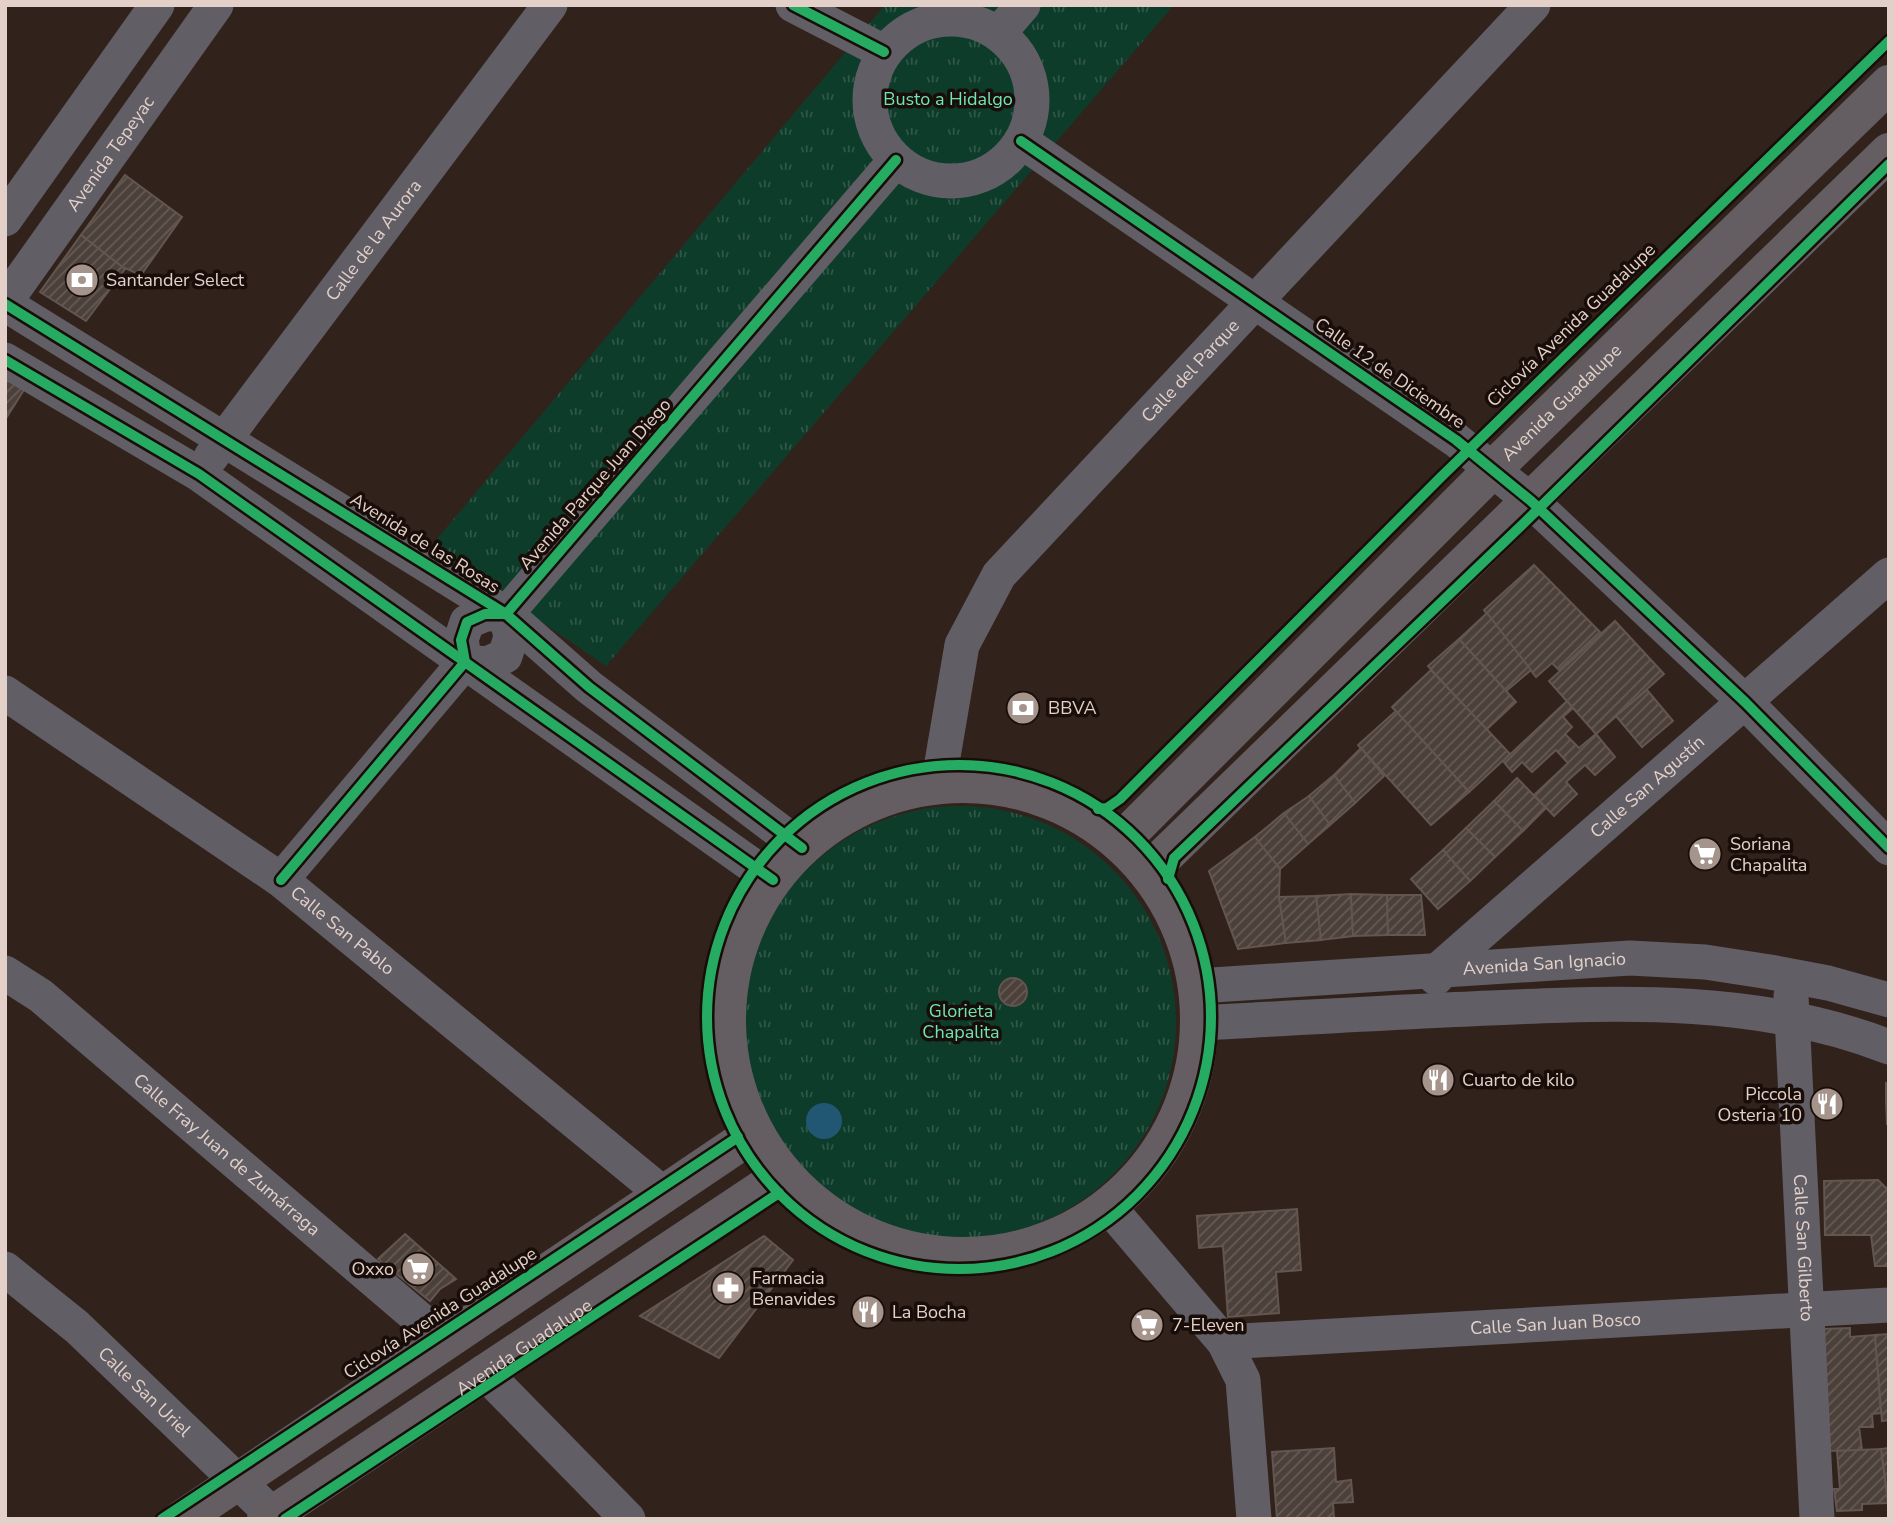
<svg xmlns="http://www.w3.org/2000/svg" width="1894" height="1524" viewBox="0 0 1894 1524" font-family="'Nunito Sans',sans-serif">
	<style>
		.grass { fill: url(#grass-tufts) }
		.water { fill: #215772 }
		.building { fill: url(#building-hatch); stroke: #635550; stroke-width: 2 }
		.lines { fill: none; stroke-linecap: round; stroke-linejoin: round }
		.minor { stroke: #615e66; stroke-width: 35 }
		.major { stroke: #645e63; stroke-width: 38 }
		.cycleway-casing { stroke: #180d08; stroke-width: 15 }
		.cycleway { stroke: #26ab63; stroke-width: 10 }
		.labels { text-anchor: middle; dominant-baseline: central; stroke-width: 7; stroke-linejoin: round; paint-order: stroke }
		.park-label { font-size: 18px; fill: #6fe5b5; stroke: #180d08 }
		.street-label { font-size: 18px; fill: #e3d1c9; stroke: #180d08 }
		.poi-label { font-size: 18px; fill: #e3d1c9; stroke: #180d08; text-anchor: start }
	</style>
	<defs>
		<pattern id="grass-tufts" width="24" height="20" patternUnits="userSpaceOnUse" patternTransform="scale(1.75)"><rect width="24" height="20" fill="#0d3c2b"/><path d="M3 7l-1-3M5 7V3M7 7l1-3M15 17l-1-3M17 17v-4M19 17l1-3" fill="none" stroke="#305748"/></pattern>
		<pattern id="building-hatch" width="6" height="6" patternUnits="userSpaceOnUse" patternTransform="scale(1.75)"><rect width="6" height="6" fill="#4c403a"/><path d="M-1 1l2-2M0 6l6-6M5 7l2-2" fill="none" stroke="#665b55"/></pattern>
	</defs>
	<rect width="100%" height="100%" fill="#32221c"/>
	<!-- grass -->
	<g class="grass">
		<path d="M 885,5 L 1174,5 L 606,666 L 431,546 Z"/>
		<circle cx="960" cy="1022" r="216"/>
	</g>
	<!-- water -->
	<circle class="water" cx="824" cy="1121" r="18"/>
	<!-- building -->
	<g class="building">
		<path d="M 125,175 L 182,217 L 141,275 L 122,267 L 81,235 Z"/>
		<path d="M 81,235 L 125,269 L 86,321 L 40,292 Z"/>
		<path d="M 5,377 L 25,388 L 5,420 Z"/>
		<path d="M 1534,565 L 1600,632 L 1559,670 L 1552,663 L 1536,677 L 1484,610 Z"/>
		<path d="M 1487,613 L 1531,670 L 1506,691 L 1459,639 Z"/>
		<path d="M 1615,621 L 1664,674 L 1596,734 L 1549,681 Z"/>
		<path d="M 1459,639 L 1516,702 L 1486,730 L 1428,666 Z"/>
		<path d="M 1431,670 L 1510,754 L 1469,792 L 1392,707 Z"/>
		<path d="M 1647,690 L 1673,721 L 1642,747 L 1616,716 Z"/>
		<path d="M 1567,701 L 1573,708 L 1563,717 L 1572,727 L 1565,734 L 1579,748 L 1596,734 L 1615,757 L 1595,775 L 1585,765 L 1566,782 L 1577,794 L 1554,816 L 1534,795 L 1568,763 L 1556,750 L 1532,772 L 1522,762 L 1512,772 L 1503,761 Z"/>
		<path d="M 1396,711 L 1469,792 L 1431,825 L 1358,745 Z"/>
		<path d="M 1361,748 L 1384,776 L 1355,803 L 1334,775 Z"/>
		<path d="M 1334,775 L 1355,803 L 1330,825 L 1309,796 Z"/>
		<path d="M 1517,778 L 1546,808 L 1523,831 L 1494,801 Z"/>
		<path d="M 1309,796 L 1330,825 L 1308,844 L 1284,813 Z"/>
		<path d="M 1494,801 L 1523,831 L 1495,857 L 1466,828 Z"/>
		<path d="M 1284,813 L 1308,844 L 1280,869 L 1255,837 Z"/>
		<path d="M 1466,828 L 1495,857 L 1470,881 L 1443,850 Z"/>
		<path d="M 1255,837 L 1280,869 L 1279,897 L 1286,943 L 1238,949 L 1209,871 Z"/>
		<path d="M 1443,850 L 1470,881 L 1438,909 L 1411,879 Z"/>
		<path d="M 1351,894 L 1353,936 L 1321,940 L 1316,896 Z"/>
		<path d="M 1351,894 L 1387,895 L 1388,935 L 1353,936 Z"/>
		<path d="M 1387,895 L 1421,895 L 1425,935 L 1388,935 Z"/>
		<path d="M 1316,896 L 1321,940 L 1286,943 L 1279,897 Z"/>
		<circle cx="1013" cy="992" r="14"/>
		<path d="M 1886,1083 L 1889,1085 L 1887,1125 L 1886,1101 Z"/>
		<path d="M 1878,1180 L 1889,1191 L 1889,1266 L 1875,1266 L 1871,1235 L 1825,1235 L 1824,1181 Z"/>
		<path d="M 1297,1209 L 1301,1270 L 1276,1272 L 1279,1313 L 1228,1317 L 1223,1246 L 1199,1248 L 1197,1216 Z"/>
		<path d="M 405,1234 L 456,1279 L 440,1289 L 430,1301 L 378,1259 Z"/>
		<path d="M 764,1236 L 793,1260 L 719,1358 L 640,1316 Z"/>
		<path d="M 1850,1328 L 1850,1337 L 1875,1335 L 1881,1413 L 1872,1414 L 1873,1427 L 1859,1427 L 1862,1450 L 1827,1451 L 1823,1329 Z"/>
		<path d="M 1889,1334 L 1889,1420 L 1882,1421 L 1875,1335 Z"/>
		<path d="M 1334,1448 L 1336,1482 L 1351,1480 L 1353,1502 L 1333,1503 L 1334,1519 L 1277,1519 L 1272,1452 Z"/>
		<path d="M 1889,1448 L 1889,1503 L 1888,1503 L 1881,1449 Z"/>
		<path d="M 1881,1449 L 1888,1503 L 1862,1504 L 1862,1510 L 1837,1511 L 1834,1489 L 1840,1489 L 1837,1451 Z"/>
	</g>
	<g class="lines">
		<!-- minor -->
		<g class="minor">
			<path d="M 793,5 L 884,52"/>
			<circle cx="951" cy="100" r="81"/>
			<path d="M 999,33 L 1023,5"/>
			<path d="M 1021,141 L 1456,440 L 1531,501 L 1745,702 L 1889,848"/>
			<path d="M 5,219 L 157,5"/>
			<path id="s1" d="M 5,302 L 216,5"/>
			<path d="M 5,304 L 506,614 L 589,687 L 802,848"/>
			<path d="M 5,360 L 199,474 L 773,880"/>
			<path id="s2" d="M 211,457 L 550,5"/>
			<path d="M 465,662 L 487,664 L 505,656 L 511,637 L 506,614"/>
			<path id="s3" d="M 5,693 L 281,880 L 662,1193"/>
			<path id="s4" d="M 938,786 L 962,645 L 999,575 L 1533,5"/>
			<path d="M 281,880 L 465,662 L 461,640 L 467,622 L 485,614 L 506,614 L 896,160"/>
			<path id="s5" d="M 5,973 L 41,996 L 444,1340"/>
			<path id="s6" d="M 1436,978 L 1436,972 L 1889,575"/>
			<path id="s7" d="M 1197,986 L 1630,958 L 1705,962 L 1770,972 L 1828,983 L 1889,1000"/>
			<path id="s8" d="M 1791,996 L 1817,1519"/>
			<path d="M 1199,1023 C 1297,1018 1394,1012 1491,1008 C 1626,1002 1761,997 1889,1047"/>
			<path d="M 1108,1206 L 1224,1342 L 1243,1380 L 1254,1519"/>
			<path id="s9" d="M 5,1269 L 77,1327 L 277,1519"/>
			<path id="s10" d="M 1224,1342 L 1889,1305"/>
			<path d="M 484,1372 L 628,1519"/>
		</g>
		<!-- major -->
		<g class="major">
			<circle cx="963" cy="1020" r="236"/>
			<path id="s11" d="M 1120,842 L 1492,470 L 1889,84"/>
			<path d="M 1148,872 L 1889,152"/>
			<path d="M 182,1519 L 754,1133"/>
			<path id="s12" d="M 266,1519 L 783,1175"/>
		</g>
		<defs>
			<g id="cycleway">
				<path d="M 793,5 L 884,52"/>
				<path d="M 1021,141 L 1456,440 L 1531,501 L 1745,702 L 1889,848"/>
				<path d="M 5,304 L 506,614 L 589,687 L 802,848"/>
				<path d="M 5,360 L 199,474 L 773,880"/>
				<circle cx="959" cy="1017" r="252"/>
				<path d="M 1098,809 L 1107,808 L 1120,799 L 1440,478 L 1889,41"/>
				<path d="M 1168,879 L 1174,858 L 1525,522 L 1889,164"/>
				<path d="M 281,880 L 465,662 L 461,640 L 467,622 L 485,614 L 506,614 L 896,160"/>
				<path d="M 162,1519 L 738,1137"/>
				<path d="M 285,1519 L 779,1193"/>
			</g>
		</defs>
		<!-- cycleway casing -->
		<use href="#cycleway" class="cycleway-casing"/>
		<!-- cycleway -->
		<use href="#cycleway" class="cycleway"/>
	</g>
	<!-- icons -->
	<defs>
		<symbol id="bank-disc" viewBox="-11 -11 22 22"><circle r="9.5" fill="#a5948c" stroke="#180d08"/><path d="M-6-4H6V4H-6ZM0-2.3a2.3 2.3 0 1 0 0 4.6a2.3 2.3 0 1 0 0-4.6Z" fill="#fff"/></symbol>
		<symbol id="supermarket-disc" viewBox="-11 -11 22 22"><circle r="9.5" fill="#a5948c" stroke="#180d08"/><path d="M-6-5.5h2.5l.6 2H6L4.5 2H-2.5L-4.4-4H-6ZM-1.5 3.2a1.3 1.3 0 1 0 .1 0ZM3 3.2a1.3 1.3 0 1 0 .1 0Z" fill="#fff"/></symbol>
		<symbol id="restaurant-disc" viewBox="-11 -11 22 22"><circle r="9.5" fill="#a5948c" stroke="#180d08"/><path d="M-5-6h1v4h1v-4h1v4h1v-4h1v5L-1.5 .5V6h-2V.5L-5-1ZM5-6V6H3V1.5H1.5Q1.5-4 5-6Z" fill="#fff"/></symbol>
		<symbol id="pharmacy-disc" viewBox="-11 -11 22 22"><circle r="9.5" fill="#a5948c" stroke="#180d08"/><path d="M-2-6h4v4h4v4h-4v4h-4v-4h-4v-4h4Z" fill="#fff"/></symbol>
	</defs>
	<g fill-rule="evenodd">
		<use href="#bank-disc" x="63" y="261" width="38" height="38"/>
		<use href="#bank-disc" x="1004" y="689" width="38" height="38"/>
		<use href="#supermarket-disc" x="1686" y="835" width="38" height="38"/>
		<use href="#restaurant-disc" x="1419" y="1061" width="38" height="38"/>
		<use href="#restaurant-disc" x="1808" y="1085" width="38" height="38"/>
		<use href="#supermarket-disc" x="399" y="1250" width="38" height="38"/>
		<use href="#pharmacy-disc" x="709" y="1269" width="38" height="38"/>
		<use href="#restaurant-disc" x="849" y="1293" width="38" height="38"/>
		<use href="#supermarket-disc" x="1128" y="1306" width="38" height="38"/>
	</g>
	<g class="labels">
		<!-- park labels -->
		<g class="park-label">
			<text x="948" y="99">Busto a Hidalgo</text>
			<text x="961" y="1011">Glorieta<tspan x="961" dy="21">Chapalita</tspan></text>
		</g>
		<!-- street labels -->
		<g class="street-label">
			<text stroke="none"><textPath href="#s1" startOffset="182">Avenida Tepeyac</textPath></text>
			<text stroke="none"><textPath href="#s2" startOffset="271">Calle de la Aurora</textPath></text>
			<text transform="translate(1571 325) rotate(-44)">Ciclovía Avenida Guadalupe</text>
			<text stroke="none"><textPath href="#s4" startOffset="502">Calle del Parque</textPath></text>
			<text transform="translate(1390 373) rotate(35)">Calle 12 de Diciembre</text>
			<text stroke="none"><textPath href="#s11" startOffset="623">Avenida Guadalupe</textPath></text>
			<text transform="translate(595 484) rotate(-49)">Avenida Parque Juan Diego</text>
			<text transform="translate(425 543) rotate(32)">Avenida de las Rosas</text>
			<text stroke="none"><textPath href="#s6" startOffset="287">Calle San Agustín</textPath></text>
			<text stroke="none"><textPath href="#s3" startOffset="413">Calle San Pablo</textPath></text>
			<text stroke="none"><textPath href="#s7" startOffset="348">Avenida San Ignacio</textPath></text>
			<text stroke="none"><textPath href="#s5" startOffset="287">Calle Fray Juan de Zumárraga</textPath></text>
			<text stroke="none"><textPath href="#s8" startOffset="252">Calle San Gilberto</textPath></text>
			<text transform="translate(440 1313) rotate(-33)">Ciclovía Avenida Guadalupe</text>
			<text stroke="none"><textPath href="#s10" startOffset="332">Calle San Juan Bosco</textPath></text>
			<text stroke="none"><textPath href="#s12" startOffset="310">Avenida Guadalupe</textPath></text>
			<text stroke="none"><textPath href="#s9" startOffset="186">Calle San Uriel</textPath></text>
		</g>
		<!-- poi labels -->
		<g class="poi-label">
			<text x="106" y="280">Santander Select</text>
			<text x="1048" y="708">BBVA</text>
			<text x="1730" y="844">Soriana<tspan x="1730" dy="21">Chapalita</tspan></text>
			<text x="1462" y="1080">Cuarto de kilo</text>
			<text x="1802" y="1094" text-anchor="end">Piccola<tspan x="1802" dy="21">Osteria 10</tspan></text>
			<text x="394" y="1269" text-anchor="end">Oxxo</text>
			<text x="752" y="1278">Farmacia<tspan x="752" dy="21">Benavides</tspan></text>
			<text x="892" y="1312">La Bocha</text>
			<text x="1172" y="1325">7-Eleven</text>
		</g>
	</g>
	<!-- border -->
	<rect width="1894" height="1524" fill="none" stroke="#e3d1c9" stroke-width="14"/>
</svg>
